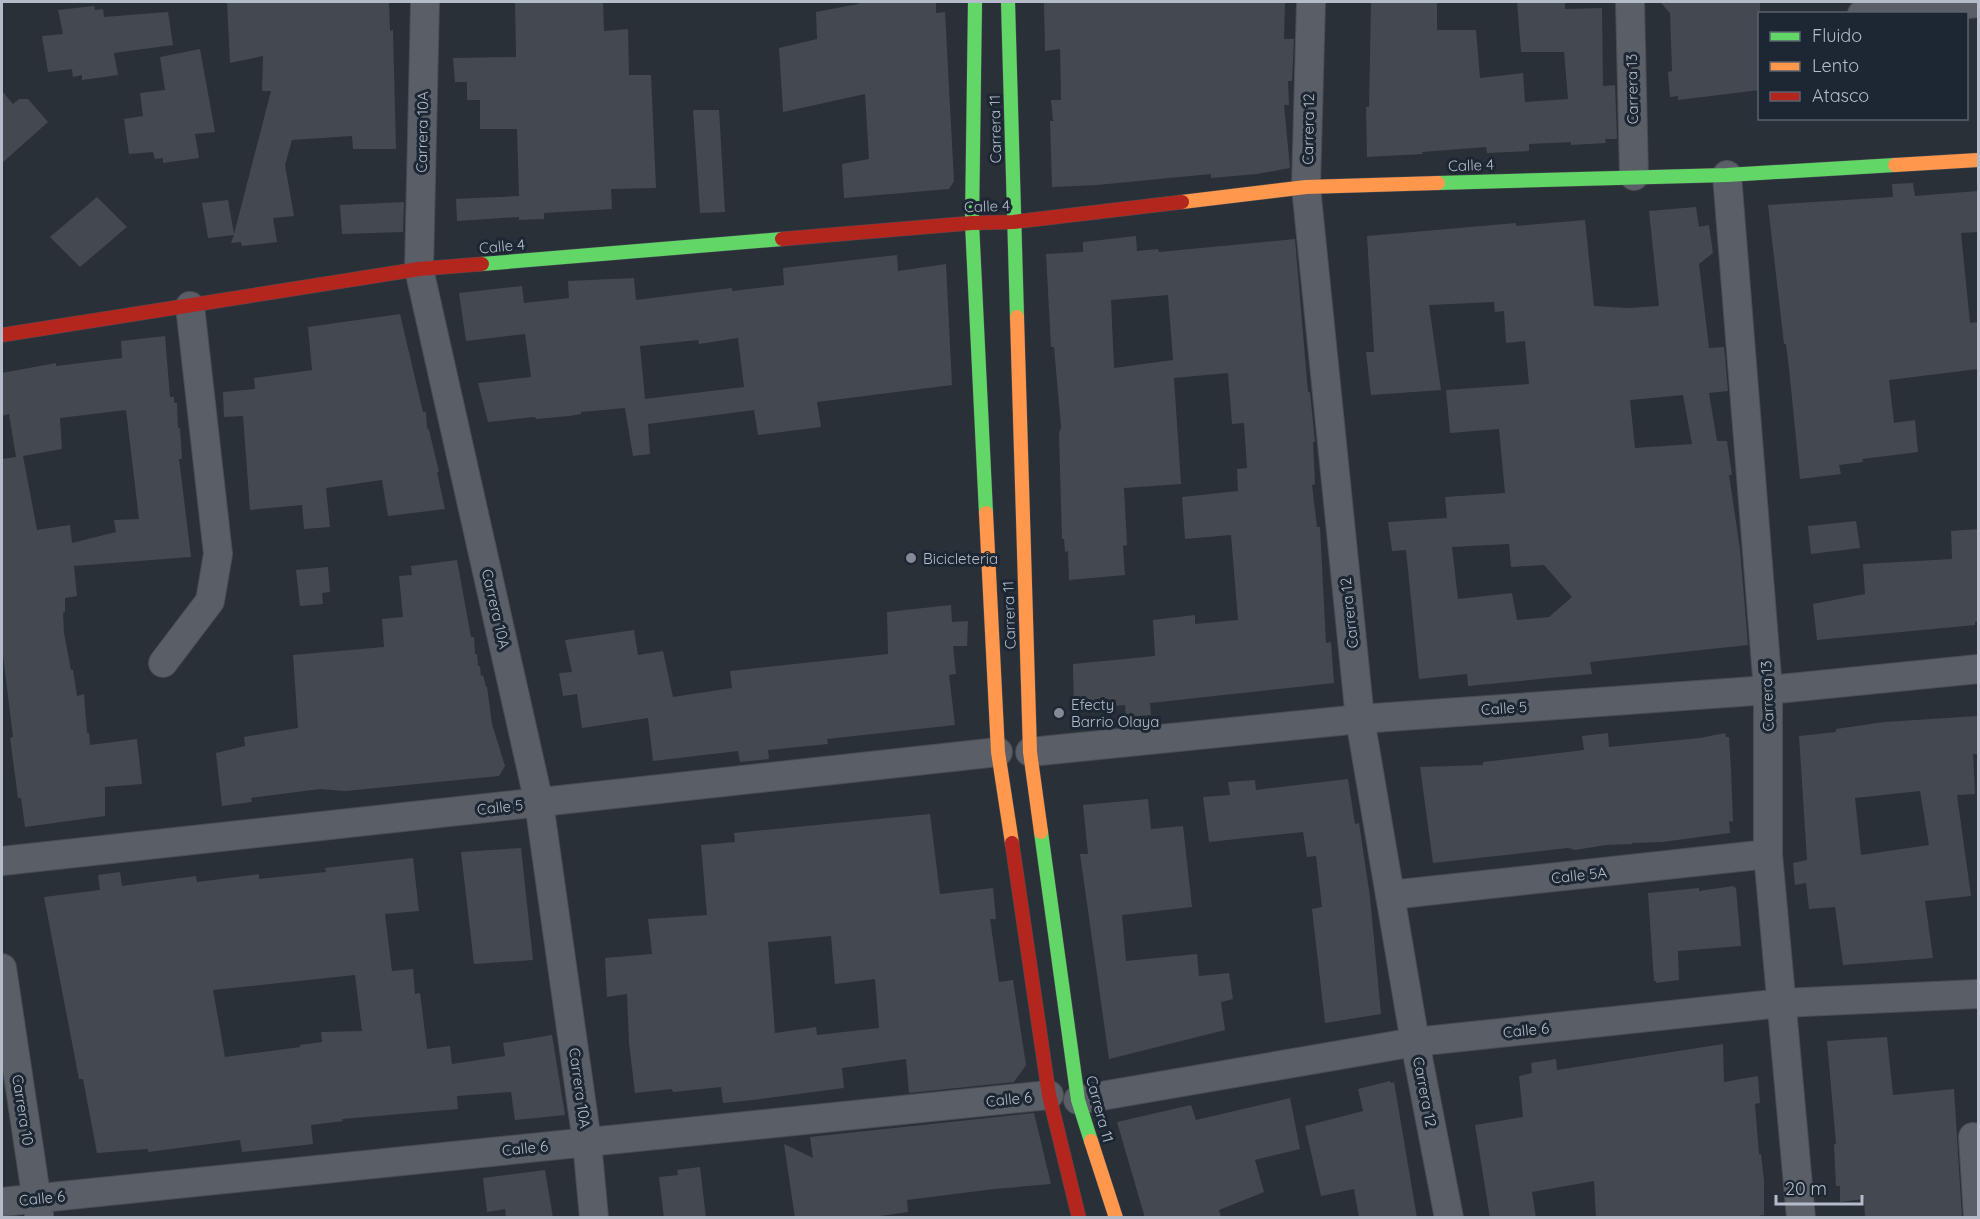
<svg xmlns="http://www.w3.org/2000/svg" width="1980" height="1219" viewBox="0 0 1980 1219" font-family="Quicksand,sans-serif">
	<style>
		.building { fill: #444950; fill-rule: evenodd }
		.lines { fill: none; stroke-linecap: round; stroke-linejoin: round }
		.street-casing { stroke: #484c53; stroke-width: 30 }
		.fast-casing { stroke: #484c53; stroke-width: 15 }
		.slow-casing { stroke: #484c53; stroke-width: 15 }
		.jam-casing { stroke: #484c53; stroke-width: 15 }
		.street { stroke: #5a5e66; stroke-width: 28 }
		.fast { stroke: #63d668; stroke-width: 14 }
		.slow { stroke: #ff974d; stroke-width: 14 }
		.jam { stroke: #b3261e; stroke-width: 14 }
		.poi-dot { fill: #848b96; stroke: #1d2633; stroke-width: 2 }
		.labels { text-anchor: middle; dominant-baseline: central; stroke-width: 6; stroke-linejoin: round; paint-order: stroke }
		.street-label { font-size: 15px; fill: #b4bcc9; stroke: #1d2633 }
		.poi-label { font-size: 15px; fill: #b4bcc9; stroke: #1d2633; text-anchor: start }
	</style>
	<rect width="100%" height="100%" fill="#2a3038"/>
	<!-- building -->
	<g class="building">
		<path d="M 227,2 L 389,2 L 390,31 L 393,30 L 396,149 L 353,149 L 352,136 L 292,140 L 285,165 L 294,216 L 273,218 L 277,242 L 242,246 L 241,242 L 231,243 L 234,235 L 208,238 L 202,203 L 228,200 L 234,234 L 271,91 L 262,91 L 263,56 L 230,63 Z"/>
		<path d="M 515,2 L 603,2 L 604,31 L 628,29 L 629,75 L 651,75 L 656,188 L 611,189 L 612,209 L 544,213 L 544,219 L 519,220 L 519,217 L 457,221 L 456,199 L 519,196 L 517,129 L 480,129 L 480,100 L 467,100 L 467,82 L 455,82 L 453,58 L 516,57 Z"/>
		<path d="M 858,2 L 936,2 L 936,13 L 945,12 L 954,181 L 949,189 L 844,198 L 842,164 L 869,159 L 865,94 L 783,112 L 779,48 L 817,39 L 816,12 L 858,4 Z"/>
		<path d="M 1044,2 L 1285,2 L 1284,39 L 1294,39 L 1292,81 L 1288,81 L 1289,105 L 1284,105 L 1290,168 L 1257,174 L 1211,178 L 1211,174 L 1097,185 L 1052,187 L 1050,121 L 1053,121 L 1051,100 L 1061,100 L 1060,49 L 1045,51 Z"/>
		<path d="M 1371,2 L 1437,2 L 1437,30 L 1476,30 L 1480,78 L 1523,73 L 1525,102 L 1568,99 L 1564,52 L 1521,52 L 1517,2 L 1565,2 L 1565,9 L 1602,8 L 1603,86 L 1615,85 L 1617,139 L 1605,139 L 1606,143 L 1571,145 L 1571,142 L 1529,144 L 1529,151 L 1487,153 L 1486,147 L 1422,152 L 1423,154 L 1367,157 L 1366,107 L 1369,107 Z"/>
		<path d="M 1660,2 L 1760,2 L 1760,90 L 1678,100 L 1678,96 L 1670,97 L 1668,72 L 1672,71 L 1670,13 Z"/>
		<path d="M 94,6 L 95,10 L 103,9 L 104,17 L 168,12 L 173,45 L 114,53 L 118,75 L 82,80 L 82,75 L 73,77 L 72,69 L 48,72 L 42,36 L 63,34 L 58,10 Z"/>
		<path d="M 200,49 L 215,132 L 195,134 L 199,158 L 163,163 L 163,158 L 155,159 L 153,152 L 129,154 L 124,119 L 143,116 L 140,93 L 165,90 L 160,57 Z"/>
		<path d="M 2,91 L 13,104 L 19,99 L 28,99 L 48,122 L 2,163 Z"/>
		<path d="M 693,110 L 719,110 L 725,212 L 700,213 Z"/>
		<path d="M 1913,183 L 1915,196 L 1978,191 L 1978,232 L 1961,233 L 1970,323 L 1978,322 L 1978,369 L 1889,380 L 1894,423 L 1915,420 L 1918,452 L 1862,459 L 1863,462 L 1839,465 L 1841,474 L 1800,479 L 1789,368 L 1786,344 L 1784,344 L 1768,205 L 1893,197 L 1892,184 Z"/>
		<path d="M 97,197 L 127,227 L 80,267 L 50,237 Z"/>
		<path d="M 404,202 L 403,232 L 342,234 L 340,205 Z"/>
		<path d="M 1696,207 L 1699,227 L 1709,225 L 1713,253 L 1699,264 L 1709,348 L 1724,347 L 1725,356 L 1728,391 L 1709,393 L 1717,441 L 1727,441 L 1732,475 L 1729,475 L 1740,549 L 1748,645 L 1590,662 L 1592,674 L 1468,686 L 1467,674 L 1419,679 L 1406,550 L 1392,551 L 1388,522 L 1447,518 L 1445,497 L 1505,493 L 1499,429 L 1450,433 L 1446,390 L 1529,384 L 1525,341 L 1506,343 L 1504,311 L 1495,312 L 1494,302 L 1429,305 L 1441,390 L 1371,395 L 1366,352 L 1374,352 L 1367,236 L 1516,223 L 1516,226 L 1585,220 L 1594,306 L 1628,308 L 1659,306 L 1649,211 ZM 1683,395 L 1692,444 L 1635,448 L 1630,400 ZM 1509,544 L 1511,567 L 1544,565 L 1572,597 L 1549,617 L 1517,620 L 1512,593 L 1458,599 L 1452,547 Z"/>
		<path d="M 1136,236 L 1137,251 L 1158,249 L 1159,252 L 1295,239 L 1308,392 L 1310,392 L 1315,442 L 1313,442 L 1315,484 L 1312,485 L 1317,527 L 1320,527 L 1326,643 L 1331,642 L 1334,683 L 1150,703 L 1151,715 L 1126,717 L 1125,705 L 1074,710 L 1073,664 L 1155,656 L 1153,620 L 1195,615 L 1195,624 L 1238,620 L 1231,535 L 1185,539 L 1182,497 L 1238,491 L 1237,469 L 1247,468 L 1244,423 L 1232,424 L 1228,373 L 1174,378 L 1181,484 L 1124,488 L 1127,545 L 1123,546 L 1125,575 L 1069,580 L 1068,551 L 1065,552 L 1064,539 L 1062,539 L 1059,434 L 1061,427 L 1054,347 L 1051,347 L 1046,254 L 1083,252 L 1083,242 ZM 1168,295 L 1173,360 L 1114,368 L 1111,300 Z"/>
		<path d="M 897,255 L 898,271 L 946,264 L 952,385 L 817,402 L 821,427 L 758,435 L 754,410 L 648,424 L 650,454 L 633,456 L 625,408 L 581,412 L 581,414 L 569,416 L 536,419 L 535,417 L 488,422 L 478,383 L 531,377 L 525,334 L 466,341 L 459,293 L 522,286 L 524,303 L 569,298 L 568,281 L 634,278 L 636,300 L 732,288 L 732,291 L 784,285 L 783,268 ZM 738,338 L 744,387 L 645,399 L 640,346 L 698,340 L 699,344 Z"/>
		<path d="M 400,314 L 423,412 L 426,412 L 427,428 L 429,430 L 439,472 L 437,472 L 445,509 L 388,516 L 382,480 L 326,488 L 330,527 L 304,529 L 302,505 L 250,510 L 243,416 L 224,417 L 223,392 L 255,389 L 254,378 L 312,370 L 308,327 Z"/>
		<path d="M 165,336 L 170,397 L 174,397 L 174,403 L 177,403 L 178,428 L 180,428 L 182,459 L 179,459 L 182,483 L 191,557 L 74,566 L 77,596 L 65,598 L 65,612 L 63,613 L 64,633 L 71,670 L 73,670 L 77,696 L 84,694 L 87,733 L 89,733 L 90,745 L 137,739 L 142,784 L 105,787 L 105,816 L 25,827 L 21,798 L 18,798 L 11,745 L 10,738 L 13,737 L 2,647 L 2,459 L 16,457 L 9,414 L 2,416 L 2,373 L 56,363 L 56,366 L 122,358 L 121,341 ZM 126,410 L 139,519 L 114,520 L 116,532 L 72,543 L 70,525 L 37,530 L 23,456 L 62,449 L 60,418 Z"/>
		<path d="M 1856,521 L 1860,548 L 1811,554 L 1808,526 Z"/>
		<path d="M 1978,529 L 1978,622 L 1975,622 L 1975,625 L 1817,640 L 1813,604 L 1865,594 L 1863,564 L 1952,559 L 1951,531 Z"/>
		<path d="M 457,560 L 471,637 L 474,637 L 475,654 L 477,654 L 478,666 L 480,666 L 481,676 L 483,675 L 486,687 L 487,687 L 492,724 L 505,766 L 499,776 L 345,791 L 320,789 L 251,798 L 252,802 L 222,806 L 216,753 L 245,746 L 244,737 L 298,728 L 293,655 L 384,647 L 382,619 L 403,617 L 399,576 L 412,575 L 411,566 Z"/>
		<path d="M 328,567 L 330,592 L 322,593 L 323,604 L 300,606 L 296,570 Z"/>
		<path d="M 951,605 L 952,622 L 968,621 L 967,646 L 953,646 L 956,674 L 949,675 L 955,725 L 827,739 L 828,744 L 768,750 L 769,759 L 740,762 L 738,751 L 653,761 L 648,718 L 582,728 L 577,694 L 563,696 L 559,673 L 572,672 L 565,640 L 634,630 L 638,655 L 663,651 L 673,697 L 732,688 L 730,671 L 888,654 L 887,612 Z"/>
		<path d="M 1978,716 L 1978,754 L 1973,754 L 1975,794 L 1957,795 L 1971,896 L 1925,901 L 1933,958 L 1843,965 L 1835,907 L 1809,909 L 1806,883 L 1795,885 L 1793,863 L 1807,860 L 1799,736 L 1836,732 L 1836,729 L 1884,722 ZM 1920,791 L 1929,845 L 1861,855 L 1855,798 Z"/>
		<path d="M 1608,733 L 1609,747 L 1700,738 L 1725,733 L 1726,737 L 1729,737 L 1731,770 L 1733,822 L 1729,821 L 1730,833 L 1662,842 L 1632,843 L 1632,844 L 1606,845 L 1575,850 L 1568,848 L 1433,863 L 1420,767 L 1483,765 L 1483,762 L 1584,750 L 1582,736 Z"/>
		<path d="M 1348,779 L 1355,824 L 1359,823 L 1370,897 L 1381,1014 L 1325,1023 L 1312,909 L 1322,907 L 1316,856 L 1307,857 L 1303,832 L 1209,842 L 1203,797 L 1230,795 L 1228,782 L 1255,780 L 1256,790 Z"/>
		<path d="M 1148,799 L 1151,829 L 1183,826 L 1192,907 L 1122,915 L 1126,961 L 1197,954 L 1199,976 L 1229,973 L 1233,999 L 1221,1002 L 1225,1030 L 1109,1059 L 1080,854 L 1088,854 L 1083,805 Z"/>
		<path d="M 930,814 L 940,894 L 993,888 L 996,919 L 990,919 L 999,982 L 1013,980 L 1026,1065 L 1014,1082 L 909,1093 L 906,1059 L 842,1068 L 844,1088 L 753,1100 L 723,1103 L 721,1087 L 673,1092 L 672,1089 L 635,1093 L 629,1043 L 627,994 L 607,997 L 605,958 L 652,954 L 648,919 L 707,915 L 701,845 L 735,842 L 734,833 ZM 831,936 L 835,984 L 875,979 L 879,1028 L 817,1035 L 816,1027 L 775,1033 L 768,942 Z"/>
		<path d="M 521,848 L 533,960 L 474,964 L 461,852 Z"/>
		<path d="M 413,858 L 419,911 L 385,914 L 392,971 L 413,969 L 415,994 L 420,993 L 427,1049 L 450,1046 L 452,1064 L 505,1056 L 503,1043 L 552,1035 L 565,1115 L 515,1120 L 511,1092 L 457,1096 L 458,1109 L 342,1119 L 343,1121 L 311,1125 L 313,1144 L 242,1152 L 240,1140 L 148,1152 L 148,1149 L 97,1153 L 83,1079 L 79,1079 L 44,897 L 100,890 L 98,875 L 120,872 L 122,886 L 196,876 L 197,882 L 259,874 L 259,879 L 326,872 L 325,868 ZM 355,975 L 362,1031 L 321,1032 L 322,1042 L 300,1045 L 300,1047 L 225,1057 L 213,990 Z"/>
		<path d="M 1734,886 L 1734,888 L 1736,887 L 1741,946 L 1678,951 L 1679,980 L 1656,983 L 1656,981 L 1654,981 L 1648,893 L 1699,888 L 1699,891 Z"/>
		<path d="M 1887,1037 L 1893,1095 L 1954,1089 L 1962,1218 L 1865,1218 L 1864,1199 L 1840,1202 L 1840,1186 L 1836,1186 L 1834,1144 L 1836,1144 L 1827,1041 Z"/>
		<path d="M 1723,1044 L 1724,1082 L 1758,1076 L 1760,1103 L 1755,1104 L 1759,1154 L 1761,1154 L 1764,1180 L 1764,1215 L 1746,1218 L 1596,1218 L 1594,1181 L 1532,1192 L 1536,1218 L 1490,1218 L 1475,1125 L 1523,1117 L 1519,1076 L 1532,1073 L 1531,1063 L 1556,1059 L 1557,1070 Z"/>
		<path d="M 1390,1081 L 1391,1083 L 1394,1082 L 1417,1218 L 1359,1218 L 1354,1189 L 1321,1196 L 1305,1126 L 1363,1111 L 1358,1089 Z"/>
		<path d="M 1290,1098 L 1300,1149 L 1255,1160 L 1264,1192 L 1219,1210 L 1221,1218 L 1145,1218 L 1117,1122 L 1191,1105 L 1196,1120 Z"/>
		<path d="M 1034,1113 L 1051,1184 L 994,1189 L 907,1200 L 908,1212 L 866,1218 L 795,1218 L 784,1144 L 813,1158 L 810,1137 Z"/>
		<path d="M 700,1167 L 706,1218 L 664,1218 L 659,1177 L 678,1175 L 677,1170 Z"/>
		<path d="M 545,1170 L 553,1218 L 506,1218 L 505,1209 L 487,1212 L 483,1178 Z"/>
	</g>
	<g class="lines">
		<defs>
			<g id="street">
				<path d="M 425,2 L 419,269 L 539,803 L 587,1142 L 594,1218"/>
				<path d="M 1311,2 L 1306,187 L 1360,719 L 1415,1042 L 1449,1218"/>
				<path d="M 1630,2 L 1634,176"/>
				<path d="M 1862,14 L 1978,3"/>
				<path d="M 1727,175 L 1768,690 L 1768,854 L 1801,1218"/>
				<path d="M 163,663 L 210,601 L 218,554 L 190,306"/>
				<path d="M 1030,752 L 1360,719 L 1768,690 L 1978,669"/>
				<path d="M 2,861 L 998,752"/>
				<path d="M 1390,895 L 1768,854"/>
				<path d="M 2,968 L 39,1215"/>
				<path d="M 1078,1100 L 1415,1042 L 1782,1003 L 1978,994"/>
				<path d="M 1973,1137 L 1978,1216"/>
				<path d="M 2,1202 L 1049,1095"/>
			</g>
			<g id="fast">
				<path d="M 975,2 L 972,223 L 986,513"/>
				<path d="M 1008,2 L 1017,317"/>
				<path d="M 1438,183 L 1727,175 L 1895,165"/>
				<path d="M 482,264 L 782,239"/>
				<path d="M 1041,832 L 1078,1100 L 1091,1141"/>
			</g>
			<g id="slow">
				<path d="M 1895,165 L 1978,160"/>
				<path d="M 1182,202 L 1306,187 L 1438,183"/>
				<path d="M 1017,317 L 1030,752 L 1041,832"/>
				<path d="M 986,513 L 998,752 L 1012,843"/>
				<path d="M 1091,1141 L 1116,1218"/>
			</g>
			<g id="jam">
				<path d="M 782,239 L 972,223 L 1013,222 L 1182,202"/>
				<path d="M 2,335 L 419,269 L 482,264"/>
				<path d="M 1012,843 L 1049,1095 L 1079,1218"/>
			</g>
		</defs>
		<!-- street casing -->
		<use href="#street" class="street-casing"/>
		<!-- fast casing -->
		<use href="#fast" class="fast-casing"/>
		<!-- slow casing -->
		<use href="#slow" class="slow-casing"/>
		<!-- jam casing -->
		<use href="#jam" class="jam-casing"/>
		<!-- street -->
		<use href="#street" class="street"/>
		<!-- fast -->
		<use href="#fast" class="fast"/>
		<!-- slow -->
		<use href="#slow" class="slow"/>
		<!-- jam -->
		<use href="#jam" class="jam"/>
	</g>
	<!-- markers -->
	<g class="poi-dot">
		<circle cx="911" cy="558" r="6"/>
		<circle cx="1059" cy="713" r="6"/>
	</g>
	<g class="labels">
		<!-- street labels -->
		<g class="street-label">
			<text transform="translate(1632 89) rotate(-91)">Carrera 13</text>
			<text transform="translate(995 129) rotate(-91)">Carrera 11</text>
			<text transform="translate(1308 129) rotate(-89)">Carrera 12</text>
			<text transform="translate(422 132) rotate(-89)">Carrera 10A</text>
			<text transform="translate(1471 165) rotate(-2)">Calle 4</text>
			<text transform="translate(987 206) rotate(-2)">Calle 4</text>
			<text transform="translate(502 246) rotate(-5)">Calle 4</text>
			<text transform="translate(496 609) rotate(77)">Carrera 10A</text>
			<text transform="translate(1349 613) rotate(-96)">Carrera 12</text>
			<text transform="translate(1009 615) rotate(-92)">Carrera 11</text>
			<text transform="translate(1767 696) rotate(-92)">Carrera 13</text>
			<text transform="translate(1504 708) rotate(-4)">Calle 5</text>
			<text transform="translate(500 807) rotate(-6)">Calle 5</text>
			<text transform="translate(1579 875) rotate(-6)">Calle 5A</text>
			<text transform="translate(1526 1030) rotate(-6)">Calle 6</text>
			<text transform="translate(580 1088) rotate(82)">Carrera 10A</text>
			<text transform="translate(1425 1092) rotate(79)">Carrera 12</text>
			<text transform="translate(1009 1099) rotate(-6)">Calle 6</text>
			<text transform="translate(1100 1109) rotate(75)">Carrera 11</text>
			<text transform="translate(23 1110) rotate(81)">Carrera 10</text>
			<text transform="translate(525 1148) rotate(-6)">Calle 6</text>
			<text transform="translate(42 1198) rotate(-6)">Calle 6</text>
		</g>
		<!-- poi labels -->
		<g class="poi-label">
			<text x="923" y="558">Bicicleteria</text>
			<text x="1071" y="704">Efecty<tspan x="1071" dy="17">Barrio Olaya</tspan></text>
		</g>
	</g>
	<!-- border -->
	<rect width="1980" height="1219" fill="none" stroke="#b4bcc9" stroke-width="6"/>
	<!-- legend -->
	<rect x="1758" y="12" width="210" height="108" fill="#1d2633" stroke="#59626f" stroke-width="1.5"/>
	<rect x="1770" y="32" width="30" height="9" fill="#63d668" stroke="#59626f" stroke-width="1.5"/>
	<text x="1812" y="42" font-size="18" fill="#b4bcc9">Fluido</text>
	<rect x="1770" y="62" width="30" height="9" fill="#ff974d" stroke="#59626f" stroke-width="1.5"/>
	<text x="1812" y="72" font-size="18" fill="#b4bcc9">Lento</text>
	<rect x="1770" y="92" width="30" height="9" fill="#b3261e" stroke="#59626f" stroke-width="1.5"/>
	<text x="1812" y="102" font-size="18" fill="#b4bcc9">Atasco</text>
	<!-- scale -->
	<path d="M1776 1195v9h86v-9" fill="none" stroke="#b4bcc9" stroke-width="3"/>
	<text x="1785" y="1195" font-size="18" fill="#b4bcc9" stroke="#1d2633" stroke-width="4.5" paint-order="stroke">20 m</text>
</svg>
